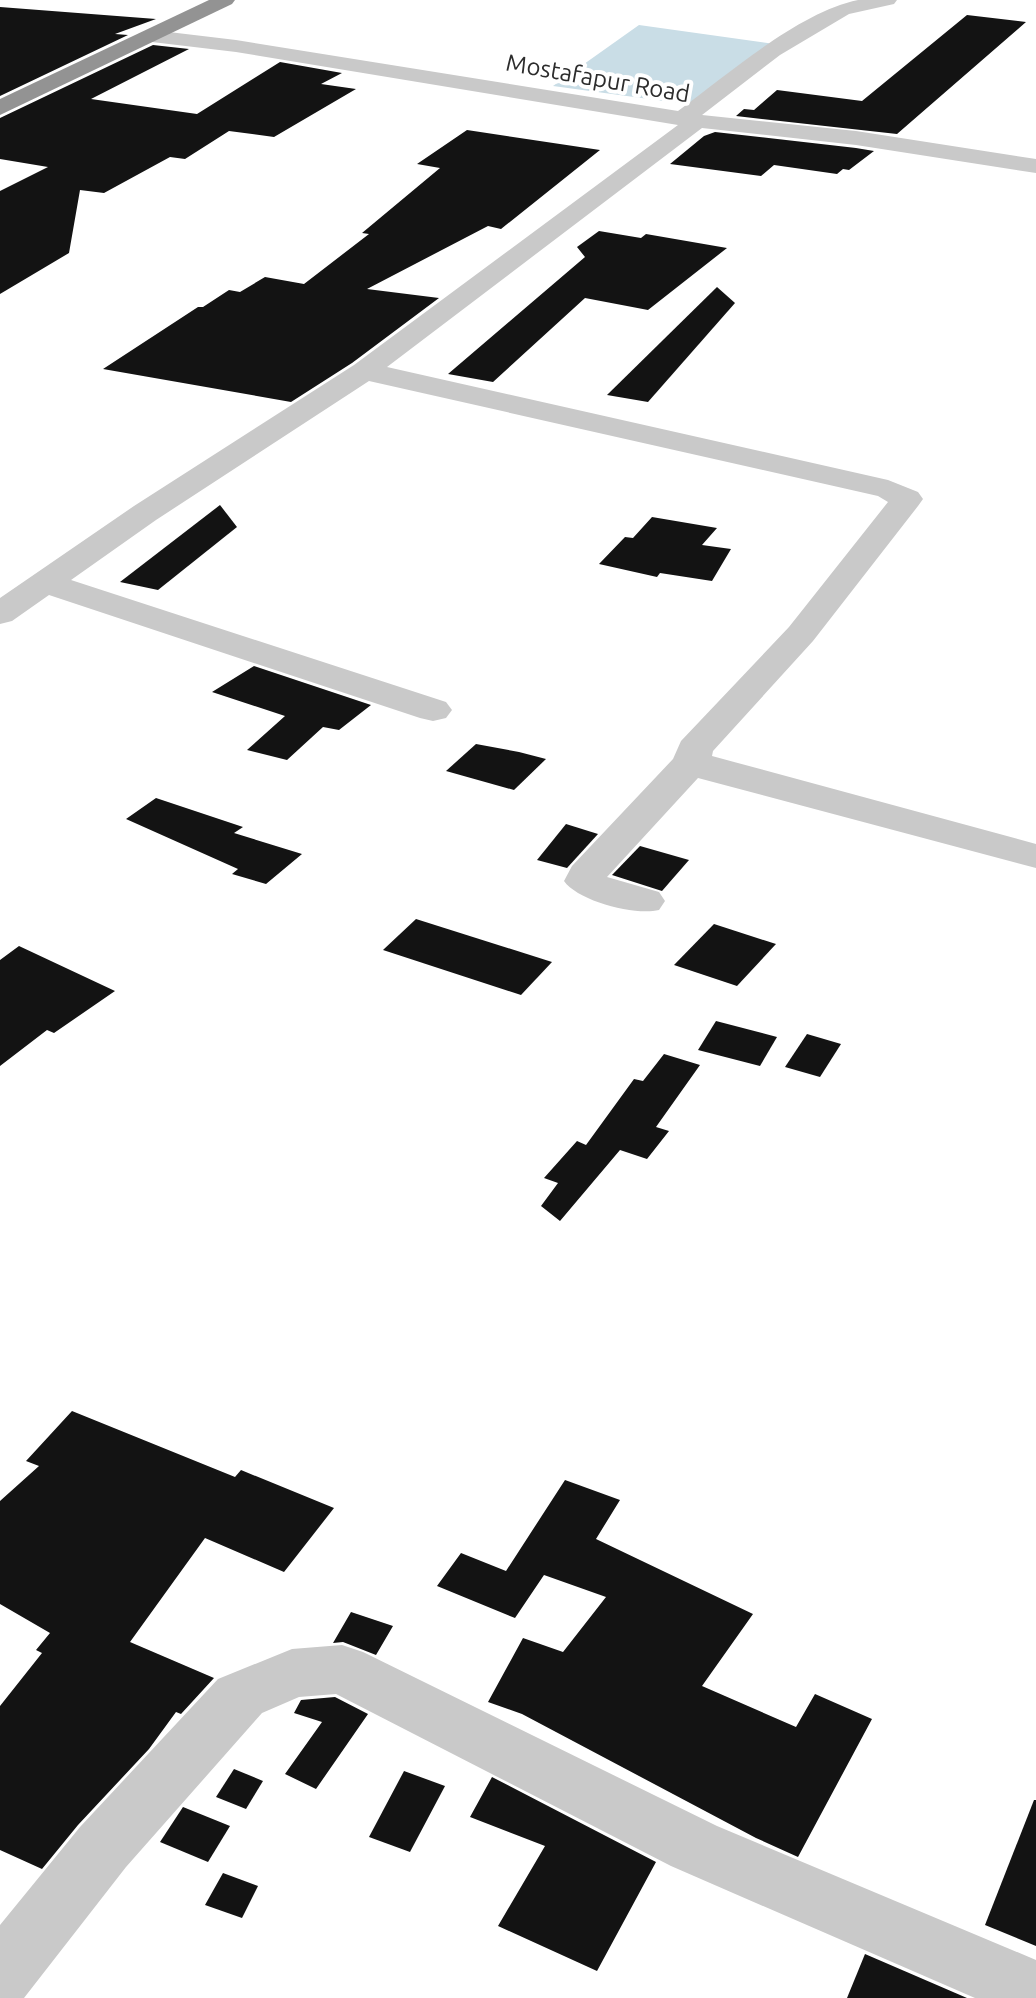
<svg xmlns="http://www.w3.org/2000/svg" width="1036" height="1998" viewBox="0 0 1036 1998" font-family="Ubuntu,sans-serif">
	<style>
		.water { fill: #c9dde6 }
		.building { fill: #131313 }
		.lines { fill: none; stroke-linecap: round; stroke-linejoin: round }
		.minor { fill: #c9c9c9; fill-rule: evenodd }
		.highway { fill: #939393; fill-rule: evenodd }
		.labels { text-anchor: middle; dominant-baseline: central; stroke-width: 8; stroke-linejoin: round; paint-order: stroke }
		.far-street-label { font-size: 24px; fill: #2c2c2c; stroke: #fff }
	</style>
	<rect width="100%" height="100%" fill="#fff"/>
	<!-- water -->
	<path class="water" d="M 639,25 L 775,44 L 693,105 L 553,86 Z"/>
	<!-- building -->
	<g class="building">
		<path d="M 0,7 L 156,19 L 115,34 L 128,35 L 0,96 Z"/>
		<path d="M 967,15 L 1026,22 L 897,134 L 736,116 L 744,109 L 754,110 L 777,90 L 862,101 Z"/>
		<path d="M 153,45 L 189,49 L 91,99 L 197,114 L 280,62 L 342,73 L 321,84 L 356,89 L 274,137 L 229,131 L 185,159 L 170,157 L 104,193 L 80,190 L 69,253 L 0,294 L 0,191 L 48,167 L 0,159 L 0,118 Z"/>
		<path d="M 467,130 L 600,150 L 501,229 L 488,226 L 367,289 L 439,298 L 352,363 L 291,402 L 103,369 L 198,307 L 203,307 L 229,290 L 240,292 L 265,277 L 304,284 L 369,234 L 362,233 L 440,168 L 417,164 Z"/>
		<path d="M 715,132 L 856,148 L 874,151 L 849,170 L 843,169 L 837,174 L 774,165 L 761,176 L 670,164 L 704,136 Z"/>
		<path d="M 599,231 L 641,238 L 646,234 L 727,248 L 648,310 L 585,298 L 493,382 L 448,374 L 585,257 L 577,247 Z"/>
		<path d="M 717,287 L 735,303 L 648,402 L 607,395 Z"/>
		<path d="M 220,505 L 237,527 L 158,590 L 120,582 Z"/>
		<path d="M 652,517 L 717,528 L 702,545 L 731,549 L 712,581 L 660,573 L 657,577 L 599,564 L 625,537 L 633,538 Z"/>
		<path d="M 254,666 L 371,705 L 339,730 L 323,727 L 287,760 L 247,750 L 285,716 L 212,692 Z"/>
		<path d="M 476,744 L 519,752 L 546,759 L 514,790 L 446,771 Z"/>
		<path d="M 156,798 L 243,827 L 234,833 L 302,854 L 266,884 L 232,874 L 238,869 L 126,819 Z"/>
		<path d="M 566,824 L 598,834 L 567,868 L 537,860 Z"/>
		<path d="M 640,846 L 689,860 L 662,891 L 612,875 Z"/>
		<path d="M 416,919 L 552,962 L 521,995 L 383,950 Z"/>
		<path d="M 714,924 L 776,944 L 737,986 L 674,965 Z"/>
		<path d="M 19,946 L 115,991 L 54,1033 L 47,1030 L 0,1066 L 0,960 Z"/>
		<path d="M 716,1021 L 777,1037 L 760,1066 L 698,1050 Z"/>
		<path d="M 807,1034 L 841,1044 L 820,1077 L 785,1067 Z"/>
		<path d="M 664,1054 L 700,1065 L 656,1127 L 669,1131 L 647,1159 L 620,1150 L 560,1221 L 541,1206 L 558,1183 L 544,1178 L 577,1141 L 586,1145 L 634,1079 L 643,1081 Z"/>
		<path d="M 72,1411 L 235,1477 L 241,1470 L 334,1508 L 284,1572 L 205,1538 L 130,1642 L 214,1678 L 181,1714 L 176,1712 L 149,1749 L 78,1825 L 42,1869 L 0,1850 L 0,1706 L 42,1653 L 36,1650 L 50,1633 L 0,1604 L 0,1501 L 39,1466 L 26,1461 Z"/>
		<path d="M 565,1480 L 620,1500 L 596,1539 L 753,1614 L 702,1686 L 796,1727 L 815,1694 L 872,1719 L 798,1857 L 756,1838 L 522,1714 L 488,1702 L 523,1638 L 563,1652 L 606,1597 L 544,1575 L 515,1618 L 437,1586 L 461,1553 L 506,1571 Z"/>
		<path d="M 351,1612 L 393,1626 L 376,1655 L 343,1642 L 333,1643 Z"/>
		<path d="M 335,1697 L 368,1714 L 316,1789 L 285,1774 L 322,1722 L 294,1713 L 301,1700 Z"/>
		<path d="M 234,1769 L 263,1781 L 246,1809 L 216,1797 Z"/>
		<path d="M 404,1771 L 445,1786 L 410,1852 L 369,1837 Z"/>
		<path d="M 492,1777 L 656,1862 L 597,1971 L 498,1926 L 545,1846 L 470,1817 Z"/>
		<path d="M 1034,1800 L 1036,1800 L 1036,1946 L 985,1925 Z"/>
		<path d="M 183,1807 L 230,1826 L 208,1862 L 160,1842 Z"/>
		<path d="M 223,1873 L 258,1886 L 242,1918 L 205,1905 Z"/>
		<path d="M 865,1954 L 967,1998 L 847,1998 Z"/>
	</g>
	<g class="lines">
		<!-- minor -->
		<g class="minor">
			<path d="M 858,0 L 897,0 L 894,4 L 849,14 L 780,55 L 702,115 L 856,131 L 1036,159 L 1036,173 L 856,145 L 702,128 L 387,367 L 888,480 L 918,492 L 923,499 L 918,506 L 813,641 L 713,751 L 712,756 L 1036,844 L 1036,868 L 698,778 L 607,877 L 659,892 L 665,901 L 659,910 C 635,916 578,901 564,881 L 572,866 L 673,759 L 681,741 L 789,627 L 888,502 L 878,496 L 369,381 L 156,520 L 71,580 L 446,702 L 452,710 L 446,718 L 433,721 L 420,718 L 49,595 L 12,621 L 0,624 L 0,598 L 134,506 L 354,365 L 678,125 L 236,52 L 152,42 L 145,40 L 142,36 L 145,32 L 152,30 L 236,40 L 678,111 C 727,75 799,12 858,0 Z"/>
			<path d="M 342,1645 L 363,1652 L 717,1826 L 1036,1960 L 1036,1998 L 975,1998 L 671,1866 L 336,1694 L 299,1697 L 262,1713 L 126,1867 L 24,1998 L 0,1998 L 0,1925 L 80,1827 L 218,1679 L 292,1649 Z"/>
		</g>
		<!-- highway -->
		<path class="highway" d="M 209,0 L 235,0 L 232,4 L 0,115 L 0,99 Z"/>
	</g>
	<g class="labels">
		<!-- far-street labels -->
		<g class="far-street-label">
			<text transform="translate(598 78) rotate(10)">Mostafapur Road</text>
		</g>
	</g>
</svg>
